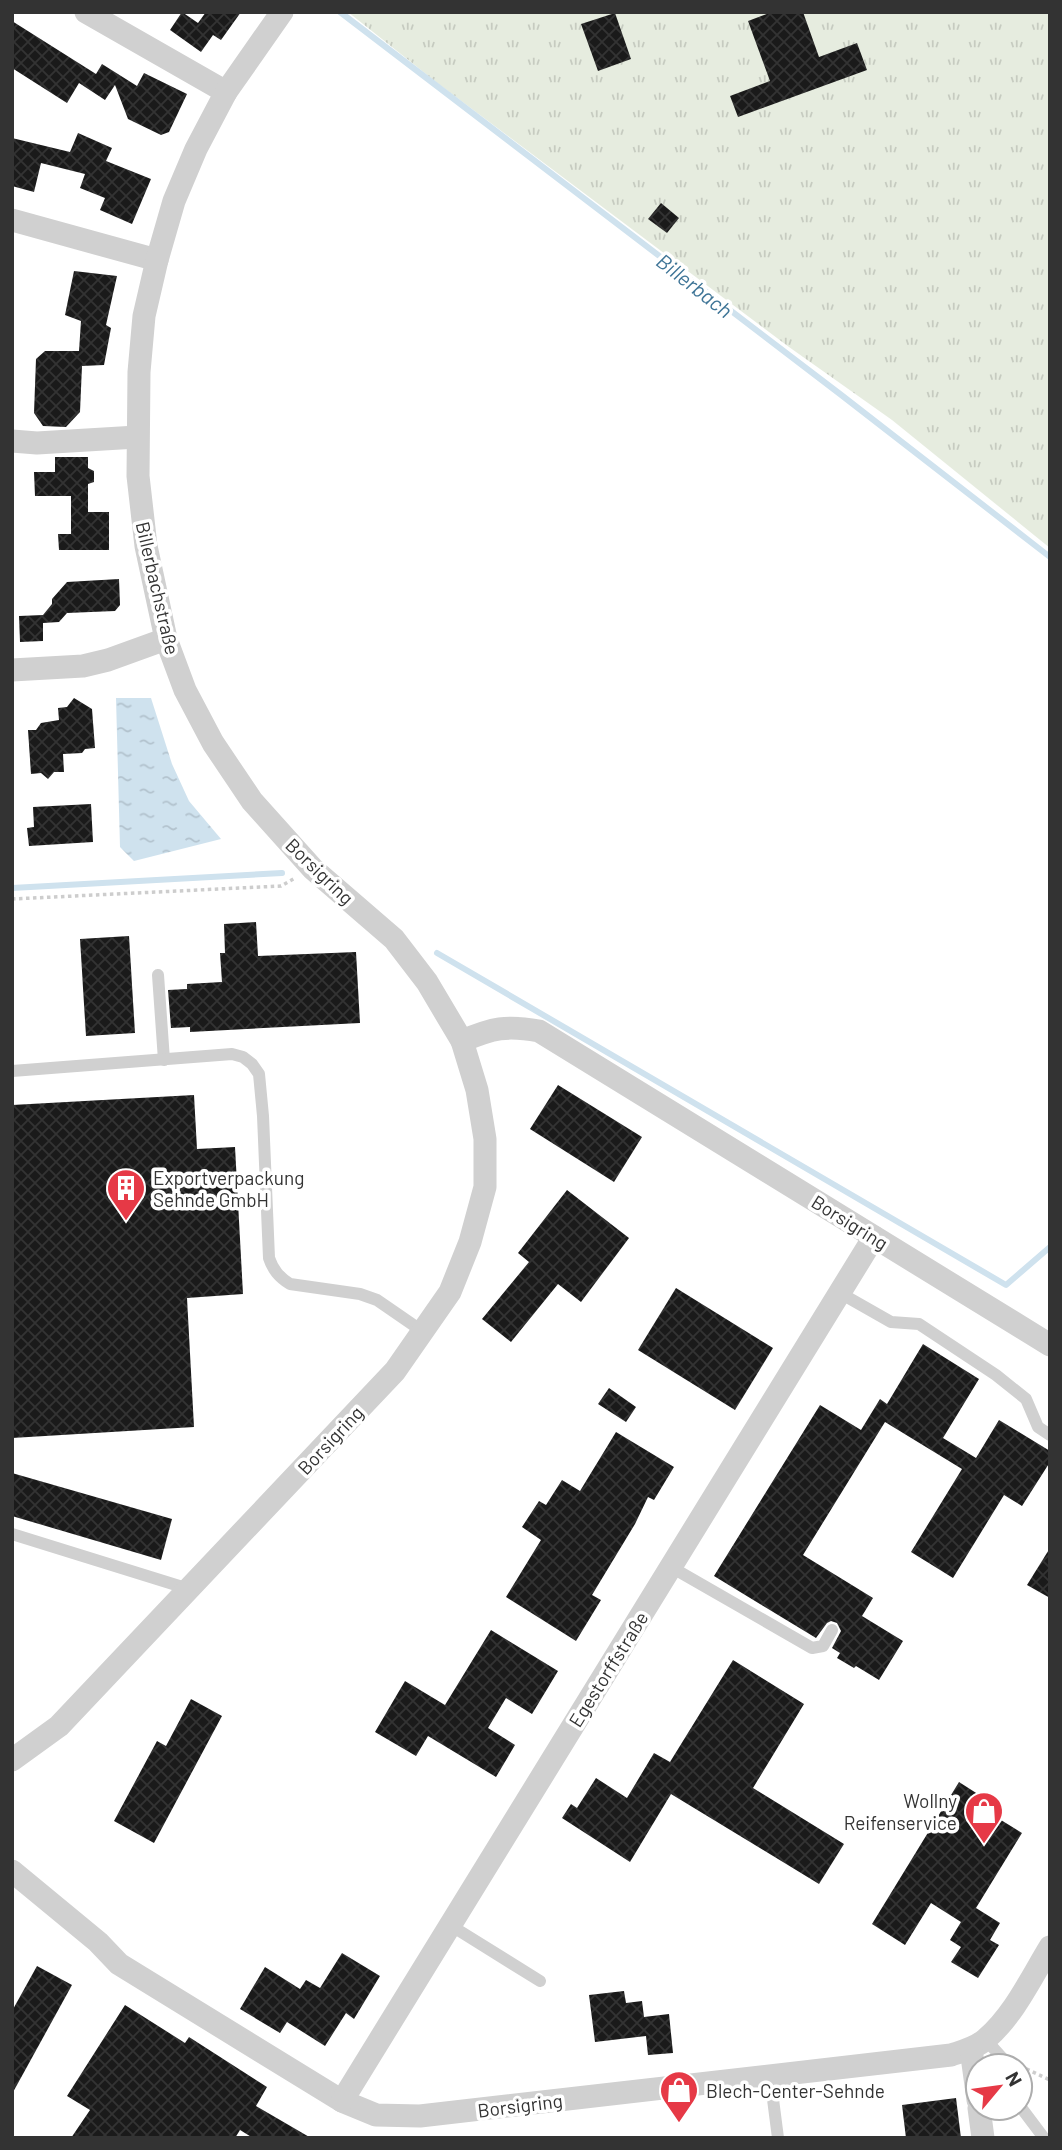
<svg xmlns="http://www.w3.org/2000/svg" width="1062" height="2150" viewBox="0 0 1062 2150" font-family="Barlow,sans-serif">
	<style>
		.grass { fill: url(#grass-tufts) }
		.water { fill: url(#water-ripples) }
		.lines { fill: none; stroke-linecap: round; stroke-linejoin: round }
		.stream { stroke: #cfe2ee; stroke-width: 6 }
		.building { fill: url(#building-cross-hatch) }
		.path { stroke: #cdcdcd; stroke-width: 3.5; stroke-dasharray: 3.5 3.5; stroke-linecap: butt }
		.service { stroke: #d0d0d0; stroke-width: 12 }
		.minor { stroke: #d0d0d0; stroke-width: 23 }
		.labels { text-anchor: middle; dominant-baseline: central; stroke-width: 7; stroke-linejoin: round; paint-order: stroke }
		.street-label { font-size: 19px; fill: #333; stroke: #fff }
		.poi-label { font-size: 19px; fill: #333; stroke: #fff; text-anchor: start }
		.water-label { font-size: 21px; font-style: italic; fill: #3f7597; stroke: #fff }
	</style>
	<defs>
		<pattern id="grass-tufts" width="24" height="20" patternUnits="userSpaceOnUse" patternTransform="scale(1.75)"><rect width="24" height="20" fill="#e6ecdf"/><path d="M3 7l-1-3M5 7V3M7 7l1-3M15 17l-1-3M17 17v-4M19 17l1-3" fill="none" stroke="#c6cbc0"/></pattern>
		<pattern id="water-ripples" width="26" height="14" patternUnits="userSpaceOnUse" patternTransform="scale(1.75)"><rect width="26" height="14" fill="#cfe2ee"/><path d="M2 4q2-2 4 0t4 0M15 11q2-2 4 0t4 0" fill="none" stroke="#b2c2cd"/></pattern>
		<pattern id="building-cross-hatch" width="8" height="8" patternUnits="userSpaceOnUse" patternTransform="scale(1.75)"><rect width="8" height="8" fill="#1a1a1a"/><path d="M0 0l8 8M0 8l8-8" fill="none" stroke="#333"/></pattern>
	</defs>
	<rect width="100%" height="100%" fill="#fff"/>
	<!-- grass -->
	<path class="grass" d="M 348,12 L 1050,12 L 1050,548 L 892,420 L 789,347 L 436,82 Z"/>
	<!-- water -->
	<path class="water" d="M 116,698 L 151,698 L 172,764 L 189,801 L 221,839 L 134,861 L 120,847 Z"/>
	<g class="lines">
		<!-- stream -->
		<g class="stream">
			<path d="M 340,12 L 840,394 L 1050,557"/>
			<path d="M 12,888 L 282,873"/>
			<path d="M 437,953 L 1006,1285 L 1050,1247"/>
		</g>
	</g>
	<!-- building -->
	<g class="building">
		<path d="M 182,12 L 198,23 L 206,12 L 241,12 L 221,40 L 213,35 L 201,52 L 170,30 Z"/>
		<path d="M 772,12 L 803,12 L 819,57 L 857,43 L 867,70 L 738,117 L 730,96 L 770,81 L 748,21 Z"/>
		<path d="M 615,13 L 631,59 L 598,71 L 581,24 Z"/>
		<path d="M 12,21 L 96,74 L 102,64 L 137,86 L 144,73 L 187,94 L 169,132 L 161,135 L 128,119 L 115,85 L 105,100 L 79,83 L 67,103 L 12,68 Z"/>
		<path d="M 78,133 L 112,148 L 106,161 L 151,179 L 132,224 L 100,210 L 105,198 L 80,188 L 85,174 L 41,163 L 34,192 L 12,186 L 12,138 L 70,152 Z"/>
		<path d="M 661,203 L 679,218 L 667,233 L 648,219 Z"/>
		<path d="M 74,271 L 117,276 L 106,325 L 111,328 L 104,365 L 82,366 L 80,412 L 66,427 L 43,426 L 34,413 L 36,359 L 45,351 L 79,351 L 81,321 L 65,315 Z"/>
		<path d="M 55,457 L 88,457 L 88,468 L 94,471 L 94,482 L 88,484 L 88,512 L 109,512 L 109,550 L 59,550 L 58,534 L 71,534 L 71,496 L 35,496 L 34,472 L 55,472 Z"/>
		<path d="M 119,579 L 120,605 L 115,611 L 67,613 L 59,622 L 43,623 L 43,641 L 20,642 L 19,616 L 43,615 L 52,604 L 52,599 L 67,582 Z"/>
		<path d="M 74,698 L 92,709 L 95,748 L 85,749 L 82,753 L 63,754 L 64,772 L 54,772 L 48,779 L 41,773 L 31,774 L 28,730 L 36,730 L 41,723 L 59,720 L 58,708 L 67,707 Z"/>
		<path d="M 91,804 L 93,842 L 29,846 L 27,828 L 34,827 L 33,807 Z"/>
		<path d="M 256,922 L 258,956 L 356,952 L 360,1023 L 190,1032 L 190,1027 L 171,1028 L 168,990 L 187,989 L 187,984 L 222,982 L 220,953 L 225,953 L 224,924 Z"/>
		<path d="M 129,936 L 135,1033 L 86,1036 L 80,939 Z"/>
		<path d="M 558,1085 L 642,1137 L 614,1182 L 530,1129 Z"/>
		<path d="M 194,1095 L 197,1149 L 235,1147 L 243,1294 L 187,1298 L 194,1427 L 12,1438 L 12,1105 Z"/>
		<path d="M 567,1190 L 629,1238 L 581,1302 L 558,1284 L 511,1342 L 482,1319 L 529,1262 L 518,1253 Z"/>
		<path d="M 676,1288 L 773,1348 L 735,1410 L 638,1350 Z"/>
		<path d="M 923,1344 L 979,1379 L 943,1438 L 976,1458 L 999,1420 L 1050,1451 L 1050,1462 L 1022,1506 L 1004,1495 L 953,1578 L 911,1552 L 962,1469 L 885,1422 L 803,1555 L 873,1598 L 862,1616 L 903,1641 L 879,1680 L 856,1666 L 854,1668 L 837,1658 L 840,1653 L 832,1648 L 841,1631 L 837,1623 L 831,1621 L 827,1623 L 816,1638 L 714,1576 L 820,1405 L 861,1430 L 880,1399 L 887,1404 Z"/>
		<path d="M 609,1388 L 636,1407 L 626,1422 L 598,1404 Z"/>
		<path d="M 616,1432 L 674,1467 L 654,1500 L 648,1497 L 635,1524 L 592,1595 L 601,1600 L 576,1641 L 506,1597 L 541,1540 L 522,1527 L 539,1501 L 546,1505 L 562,1480 L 580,1491 Z"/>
		<path d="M 12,1473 L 172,1519 L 161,1560 L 12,1516 Z"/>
		<path d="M 1050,1548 L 1050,1598 L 1027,1585 Z"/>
		<path d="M 491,1630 L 558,1671 L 532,1714 L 506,1698 L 488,1728 L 515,1745 L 496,1777 L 428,1736 L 416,1756 L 375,1732 L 405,1681 L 445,1705 Z"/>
		<path d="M 733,1660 L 804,1704 L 753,1788 L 844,1844 L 819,1884 L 671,1794 L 630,1862 L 562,1818 L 571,1804 L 577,1808 L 596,1778 L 627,1798 L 654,1753 L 670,1762 Z"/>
		<path d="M 191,1699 L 222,1716 L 154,1843 L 114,1821 L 157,1741 L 166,1746 Z"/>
		<path d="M 959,1782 L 984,1798 L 988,1812 L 1022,1833 L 976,1908 L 1000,1923 L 990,1940 L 999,1945 L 978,1978 L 951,1962 L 961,1947 L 950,1940 L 961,1922 L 931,1903 L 905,1945 L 872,1924 Z"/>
		<path d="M 342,1953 L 380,1976 L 354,2019 L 346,2013 L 325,2046 L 287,2022 L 280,2033 L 240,2009 L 265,1967 L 300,1989 L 306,1980 L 320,1988 Z"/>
		<path d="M 37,1966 L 72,1985 L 12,2094 L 12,2011 Z"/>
		<path d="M 624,1991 L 626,2003 L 642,2001 L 644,2017 L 669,2014 L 673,2053 L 648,2055 L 646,2036 L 595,2042 L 589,1995 Z"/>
		<path d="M 125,2005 L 185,2043 L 189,2037 L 267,2087 L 256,2106 L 311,2138 L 253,2138 L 240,2130 L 235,2138 L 71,2138 L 90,2110 L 67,2096 Z"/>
		<path d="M 956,2098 L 961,2138 L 906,2138 L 902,2105 Z"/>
	</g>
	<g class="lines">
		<!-- path -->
		<g class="path">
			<path d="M 12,899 L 281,886 L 295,878"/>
			<path d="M 1020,2066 L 1050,2080"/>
		</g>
		<!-- service -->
		<g class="service">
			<path d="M 158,975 L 164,1060"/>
			<path d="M 12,1071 L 232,1054 L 243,1057 L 252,1064 L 259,1074 L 263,1116 L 269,1258 C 273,1270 279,1277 290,1284 L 360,1294 L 377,1300 L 422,1331"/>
			<path d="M 840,1293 L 891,1322 L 919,1324 L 996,1375 L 1026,1399 L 1038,1427 L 1050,1435"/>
			<path d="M 12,1534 L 189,1589"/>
			<path d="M 671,1567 L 812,1648 L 823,1646 L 832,1630"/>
			<path d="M 450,1925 L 540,1981"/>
			<path d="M 986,2040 L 1004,2060 L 1006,2066"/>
			<path d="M 770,2076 L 778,2138"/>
			<path d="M 1020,2106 L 1044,2138"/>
		</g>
		<!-- minor -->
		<g class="minor">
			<path d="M 86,12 L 226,92"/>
			<path d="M 12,220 L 157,260"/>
			<path d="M 12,441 L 37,443 L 137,437"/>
			<path d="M 12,670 L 83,666 L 108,660 L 166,639"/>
			<path d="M 462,1041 C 493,1028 506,1025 539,1031 L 1050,1345"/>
			<path d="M 12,1760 L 59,1726 L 395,1371 L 450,1292 L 470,1242 L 485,1187 L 485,1139 L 477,1090 L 462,1041 L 427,982 L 394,939 L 313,869 L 252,801 L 213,743 L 185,690 L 166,639 L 146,546 L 138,476 L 139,372 L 144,316 L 157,260 L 174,201 L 196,149 L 226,92 L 282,12"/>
			<path d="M 12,1871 L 98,1942 L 119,1964 L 342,2101 L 376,2115 L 420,2116 L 951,2055 C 963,2051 976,2048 986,2039 C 1014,2015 1031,1978 1050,1947"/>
			<path d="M 971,2049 L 978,2100"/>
			<path d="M 342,2101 L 874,1237"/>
			<path d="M 979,2108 L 983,2138"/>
		</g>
	</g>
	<!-- icons -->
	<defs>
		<symbol id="building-pin" viewBox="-11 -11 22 30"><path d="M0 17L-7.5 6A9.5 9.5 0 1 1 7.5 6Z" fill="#e63946" stroke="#fff"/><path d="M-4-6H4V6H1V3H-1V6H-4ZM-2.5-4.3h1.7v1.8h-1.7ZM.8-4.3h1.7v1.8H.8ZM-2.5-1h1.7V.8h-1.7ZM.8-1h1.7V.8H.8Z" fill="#fff"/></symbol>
		<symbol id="shop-pin" viewBox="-11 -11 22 30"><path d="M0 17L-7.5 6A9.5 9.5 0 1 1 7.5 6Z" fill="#e63946" stroke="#fff"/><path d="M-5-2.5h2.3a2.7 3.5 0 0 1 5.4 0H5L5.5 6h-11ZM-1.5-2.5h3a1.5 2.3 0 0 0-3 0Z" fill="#fff"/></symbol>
	</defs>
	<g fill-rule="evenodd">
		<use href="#building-pin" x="104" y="1166" width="44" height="60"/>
		<use href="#shop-pin" x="962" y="1789" width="44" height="60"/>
		<use href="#shop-pin" x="657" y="2068" width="44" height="60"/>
	</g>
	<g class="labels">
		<!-- street labels -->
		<g class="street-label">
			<text transform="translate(158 588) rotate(77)">Billerbachstraße</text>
			<text transform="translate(320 871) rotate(44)">Borsigring</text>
			<text transform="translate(850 1222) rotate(32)">Borsigring</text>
			<text transform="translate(330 1440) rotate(-47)">Borsigring</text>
			<text transform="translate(608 1669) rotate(-58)">Egestorffstraße</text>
			<text transform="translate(520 2105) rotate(-7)">Borsigring</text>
		</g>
		<!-- poi labels -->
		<g class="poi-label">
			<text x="153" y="1177">Exportverpackung<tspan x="153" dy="22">Sehnde GmbH</tspan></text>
			<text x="957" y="1800" text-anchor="end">Wollny<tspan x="957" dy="22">Reifenservice</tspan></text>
			<text x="706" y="2090">Blech-Center-Sehnde</text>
		</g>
		<!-- water labels -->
		<g class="water-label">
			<text transform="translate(695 285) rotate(38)">Billerbach</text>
		</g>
	</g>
	<!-- border -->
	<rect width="1062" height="2150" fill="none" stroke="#333333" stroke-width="28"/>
	<!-- north arrow -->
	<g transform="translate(999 2087) rotate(61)"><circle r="33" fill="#ffffff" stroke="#adadad" stroke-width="2"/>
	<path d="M0-5L12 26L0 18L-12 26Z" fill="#e63946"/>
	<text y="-10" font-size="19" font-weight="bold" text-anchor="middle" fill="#333333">N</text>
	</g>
</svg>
